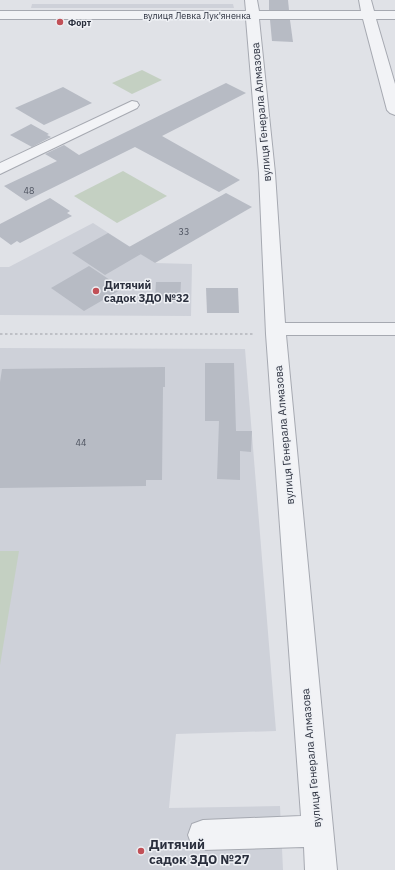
<svg xmlns="http://www.w3.org/2000/svg" width="395" height="870" viewBox="0 0 395 870" font-family="'IBM Plex Sans',sans-serif">
	<style>
		.built { fill: #ced1d9 }
		.green { fill: #c4d0c2 }
		.building { fill: #b7bbc4 }
		.lines { fill: none; stroke-linecap: round; stroke-linejoin: round }
		.minor-casing { stroke: #a6a9b1; stroke-width: 2 }
		.path { stroke: #bec0c6; stroke-width: 2; stroke-dasharray: 2.5 2.5; stroke-linecap: butt }
		.minor { fill: #f2f3f6; fill-rule: evenodd }
		.poi-dot { fill: #c15057; stroke: #eff1f5; stroke-width: 1.5 }
		.labels { text-anchor: middle; dominant-baseline: central; stroke-width: 3; stroke-linejoin: round; paint-order: stroke }
		.far-street-label { font-size: 9px; fill: #2a2f3d; stroke: #eff1f5 }
		.far-poi-label { font-size: 9px; font-weight: bold; fill: #2a2f3d; stroke: #eff1f5; text-anchor: start }
		.number-label { font-size: 9px; fill: #4d525f }
		.street-label { font-size: 11px; fill: #2a2f3d; stroke: #eff1f5 }
		.poi-label { font-size: 11px; font-weight: bold; fill: #2a2f3d; stroke: #eff1f5; text-anchor: start }
		.near-poi-label { font-size: 13px; font-weight: bold; fill: #2a2f3d; stroke: #eff1f5; text-anchor: start }
	</style>
	<rect width="100%" height="100%" fill="#e0e2e7"/>
	<!-- built -->
	<g class="built">
		<path d="M 32,4 L 233,4 L 234,8 L 31,8 Z"/>
		<path d="M 93,223 L 155,263 L 192,264 L 191,316 L 0,315 L 0,267 L 9,267 Z"/>
		<path d="M 0,348 L 245,349 L 276,731 L 176,734 L 169,808 L 280,806 L 283,870 L 0,870 Z"/>
	</g>
	<!-- green -->
	<g class="green">
		<path d="M 142,70 L 162,80 L 132,94 L 112,83 Z"/>
		<path d="M 123,171 L 167,196 L 117,223 L 74,196 Z"/>
		<path d="M 0,551 L 19,551 L 0,665 Z"/>
	</g>
	<!-- building -->
	<g class="building">
		<path d="M 269,0 L 288,0 L 289,10 L 269,10 Z"/>
		<path d="M 270,20 L 290,20 L 293,42 L 272,41 Z"/>
		<path d="M 226,83 L 246,93 L 162,136 L 240,180 L 219,192 L 135,147 L 26,201 L 4,186 L 57,161 L 45,154 L 64,145 L 79,155 Z"/>
		<path d="M 63,87 L 92,103 L 44,125 L 15,108 Z"/>
		<path d="M 31,124 L 49,134 L 47,135 L 51,137 L 32,147 L 10,135 Z"/>
		<path d="M 226,193 L 252,207 L 155,263 L 129,247 Z"/>
		<path d="M 50,198 L 70,211 L 67,213 L 72,216 L 20,243 L 17,241 L 11,245 L 0,237 L 0,224 Z"/>
		<path d="M 108,233 L 141,254 L 105,275 L 72,253 Z"/>
		<path d="M 89,266 L 113,282 L 134,282 L 84,311 L 51,288 Z"/>
		<path d="M 156,282 L 181,282 L 180,300 L 155,299 Z"/>
		<path d="M 206,288 L 238,288 L 239,313 L 207,313 Z"/>
		<path d="M 205,363 L 234,363 L 236,431 L 252,431 L 251,452 L 240,451 L 240,480 L 217,479 L 219,421 L 205,421 Z"/>
		<path d="M 165,367 L 165,387 L 163,387 L 162,480 L 146,480 L 146,486 L 0,488 L 0,382 L 2,369 Z"/>
	</g>
	<g class="lines">
		<defs>
			<g id="minor">
				<path d="M 245,0 L 257,0 L 259,11 L 361,11 L 359,0 L 371,0 L 374,11 L 395,11 L 395,19 L 376,19 L 395,84 L 395,115 L 390,113 L 387,110 L 363,19 L 259,19 L 275,173 L 285,323 L 395,323 L 395,335 L 286,335 L 337,870 L 305,870 L 304,847 L 203,850 L 192,846 L 188,835 L 192,824 L 203,820 L 301,816 L 266,334 L 259,173 L 246,19 L 0,19 L 0,11 L 246,11 Z"/>
				<path d="M 132,101 L 137,102 L 139,105 L 137,108 L 0,174 L 0,163 Z"/>
			</g>
		</defs>
		<!-- minor casing -->
		<use href="#minor" class="minor-casing"/>
		<!-- path -->
		<path class="path" d="M 0,334 L 255,334"/>
		<!-- minor -->
		<use href="#minor" class="minor"/>
	</g>
	<!-- markers -->
	<g class="poi-dot">
		<circle cx="60" cy="22" r="4"/>
		<circle cx="96" cy="291" r="4"/>
		<circle cx="141" cy="851" r="4"/>
	</g>
	<g class="labels">
		<!-- far-street labels -->
		<g class="far-street-label">
			<text x="197" y="15">вулиця Левка Лук'яненка</text>
		</g>
		<!-- far-poi labels -->
		<g class="far-poi-label">
			<text x="68" y="22">Форт</text>
		</g>
		<!-- number labels -->
		<g class="number-label">
			<text x="29" y="190">48</text>
			<text x="184" y="231">33</text>
			<text x="81" y="442">44</text>
		</g>
		<!-- street labels -->
		<g class="street-label">
			<text transform="translate(261 112) rotate(-95)">вулиця Генерала Алмазова</text>
			<text transform="translate(284 435) rotate(-95)">вулиця Генерала Алмазова</text>
			<text transform="translate(311 758) rotate(-95)">вулиця Генерала Алмазова</text>
		</g>
		<!-- poi labels -->
		<g class="poi-label">
			<text x="104" y="285">Дитячий<tspan x="104" dy="13">садок ЗДО №32</tspan></text>
		</g>
		<!-- near-poi labels -->
		<g class="near-poi-label">
			<text x="149" y="844">Дитячий<tspan x="149" dy="15">садок ЗДО №27</tspan></text>
		</g>
	</g>
</svg>
